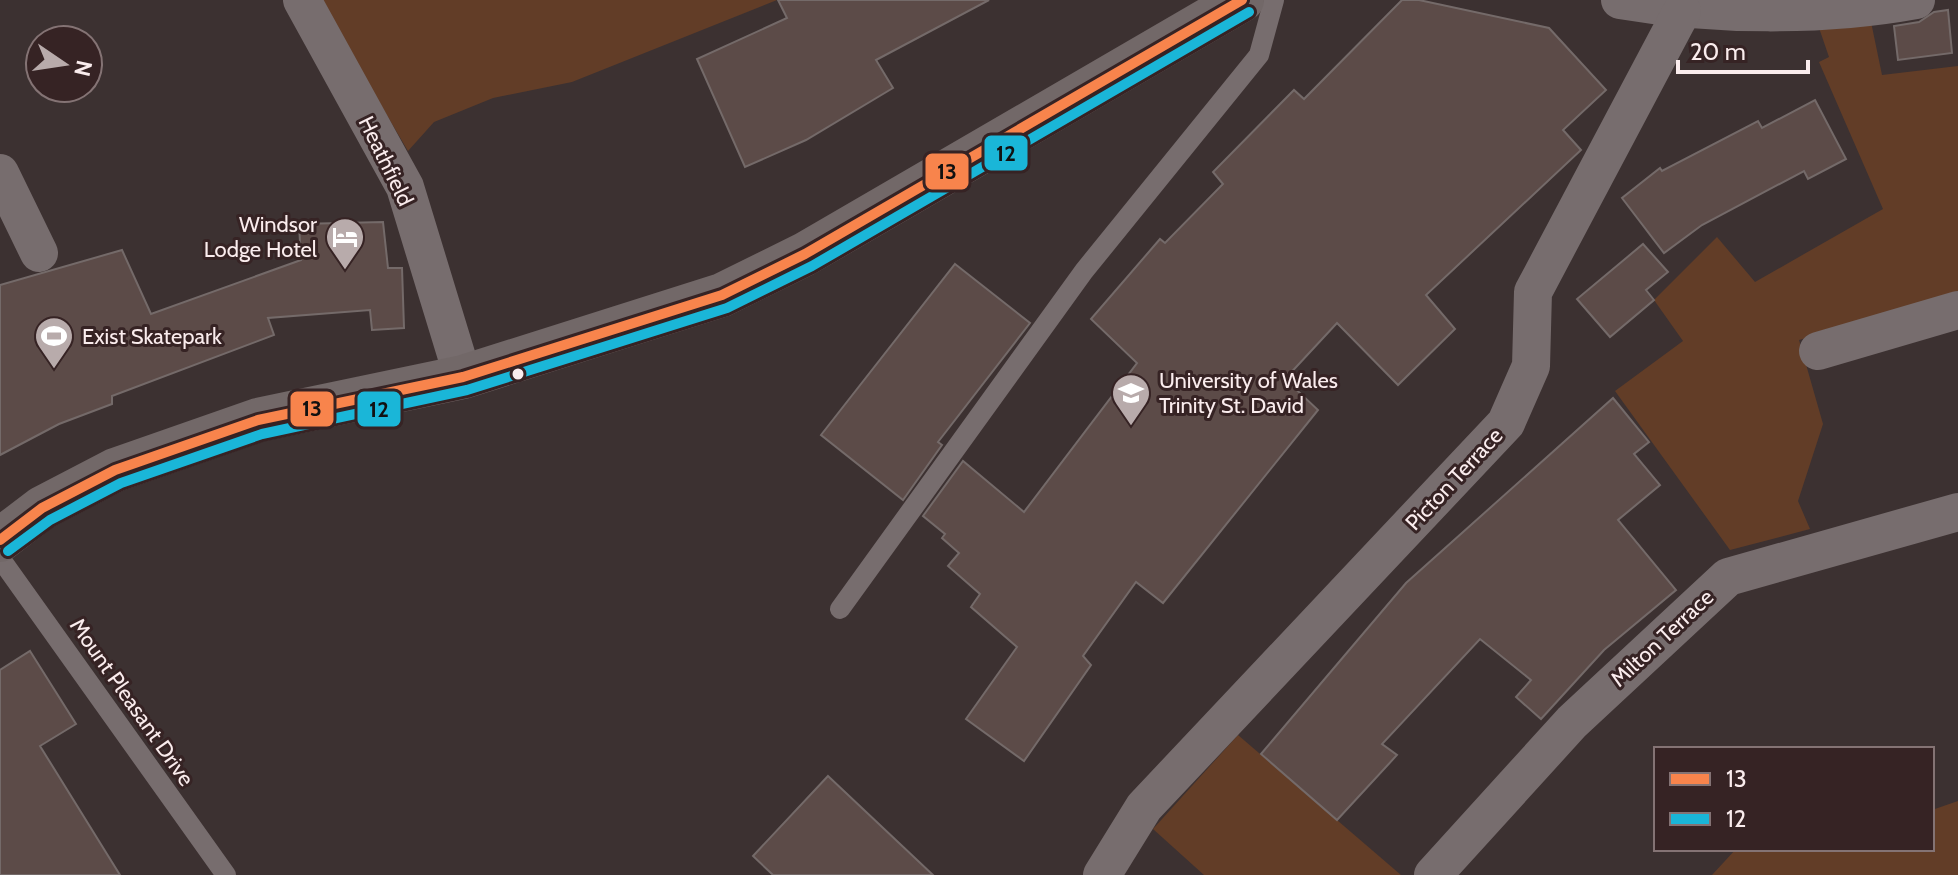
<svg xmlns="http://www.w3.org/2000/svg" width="1958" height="875" viewBox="0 0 1958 875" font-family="Cabin,sans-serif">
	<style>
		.green { fill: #623d27 }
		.building { fill: #5c4b48; stroke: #746a69; stroke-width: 2 }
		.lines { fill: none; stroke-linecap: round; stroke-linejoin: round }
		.lane { stroke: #776d6e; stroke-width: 20 }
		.street { stroke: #776d6e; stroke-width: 38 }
		.secondary { stroke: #726868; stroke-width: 44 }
		.bus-1-casing { stroke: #362324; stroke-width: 16 }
		.bus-2-casing { stroke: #362324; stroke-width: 16 }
		.bus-1 { stroke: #f8844c; stroke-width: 10 }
		.bus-2 { stroke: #1ab6d8; stroke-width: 10 }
		.bus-dot { fill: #faeced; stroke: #362324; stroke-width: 3 }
		.labels { text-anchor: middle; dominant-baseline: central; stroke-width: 6; stroke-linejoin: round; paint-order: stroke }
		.street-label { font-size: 22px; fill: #faeced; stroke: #362324 }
		.poi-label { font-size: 22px; fill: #faeced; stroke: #362324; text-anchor: start }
		.line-badge { stroke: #362324; stroke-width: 3 }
		.pale-badge-label { font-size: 22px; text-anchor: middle; font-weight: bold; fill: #111 }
	</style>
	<rect width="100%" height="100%" fill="#3c3131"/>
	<!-- green -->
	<g class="green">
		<path d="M 319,0 L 777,0 L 572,82 L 493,98 L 434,122 L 408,151 Z"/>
		<path d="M 1870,17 L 1882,75 L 1958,66 L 1958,294 L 1799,340 L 1823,424 L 1798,501 L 1810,529 L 1730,550 L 1615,391 L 1683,341 L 1654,300 L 1717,237 L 1755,282 L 1883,209 L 1819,62 L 1829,57 L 1817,22 Z"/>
		<path d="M 1238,735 L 1401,875 L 1204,875 L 1153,829 Z"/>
		<path d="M 1958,801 L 1958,875 L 1712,875 L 1736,849 L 1932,849 L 1932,810 Z"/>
	</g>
	<!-- building -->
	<g class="building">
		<path d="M 778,0 L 989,0 L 876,60 L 893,88 L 806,140 L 745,167 L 697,59 L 787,18 Z"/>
		<path d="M 1402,0 L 1419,0 L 1549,28 L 1606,90 L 1563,130 L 1581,150 L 1426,295 L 1455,329 L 1398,385 L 1337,323 L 1285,379 L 1318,410 L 1163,603 L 1136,582 L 1083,656 L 1091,665 L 1024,761 L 966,719 L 1017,647 L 971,607 L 980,594 L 948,566 L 959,553 L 942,538 L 945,534 L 923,516 L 963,461 L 1024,512 L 1137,363 L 1091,319 L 1160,239 L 1165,243 L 1223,184 L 1213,172 L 1294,90 L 1304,99 Z"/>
		<path d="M 1948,10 L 1952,53 L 1898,60 L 1894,26 L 1919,22 L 1934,12 Z"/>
		<path d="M 1815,100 L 1846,159 L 1808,179 L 1804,171 L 1702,225 L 1664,253 L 1622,198 L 1660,168 L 1662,171 L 1758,121 L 1762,128 Z"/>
		<path d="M 383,222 L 388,268 L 402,268 L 404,328 L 372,330 L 370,310 L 268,318 L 274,335 L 112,396 L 112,404 L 59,424 L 0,455 L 0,285 L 122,250 L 151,314 L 301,260 L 299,224 Z"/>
		<path d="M 1643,244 L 1668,272 L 1646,290 L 1654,300 L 1610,337 L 1577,299 Z"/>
		<path d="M 955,264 L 1030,323 L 938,442 L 942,445 L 903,500 L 821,435 Z"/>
		<path d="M 1613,398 L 1649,442 L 1634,454 L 1660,485 L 1618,520 L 1676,590 L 1604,650 L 1541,719 L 1516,697 L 1531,680 L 1480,639 L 1382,744 L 1397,755 L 1337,820 L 1261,754 L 1406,583 Z"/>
		<path d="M 30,651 L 76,724 L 40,746 L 120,875 L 0,875 L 0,670 Z"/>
		<path d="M 828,776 L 933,875 L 773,875 L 753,856 Z"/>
	</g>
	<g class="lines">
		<!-- lane -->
		<g class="lane">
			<path d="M 0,558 L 226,875"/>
			<path d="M 840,609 L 1084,271 L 1259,55 L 1274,0"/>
		</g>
		<!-- street -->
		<g class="street">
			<path d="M 302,0 L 405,187 L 463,377"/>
			<path d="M 1620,0 C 1713,16 1823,17 1916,0"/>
			<path d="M 0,173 L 39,253"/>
			<path d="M 1818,351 L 1958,310"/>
			<path d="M 1102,875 L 1144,807 L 1506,423 L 1531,366 L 1533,292 L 1682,11"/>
			<path d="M 1433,875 L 1572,722 L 1728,577 L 1958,512"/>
		</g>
		<!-- secondary -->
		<path class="secondary" d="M 0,540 L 42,508 L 115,470 L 258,420 L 463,377 L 722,295 L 805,254 L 1242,0"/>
		<defs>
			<path id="bus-1" d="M 0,540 L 42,508 L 115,470 L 258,420 L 463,377 L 722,295 L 805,254 L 1242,0"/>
			<path id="bus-2" d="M 8,551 L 50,520 L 121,483 L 262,434 L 467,390 L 727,308 L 812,266 L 1249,12"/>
		</defs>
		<!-- bus-1 casing -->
		<use href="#bus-1" class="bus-1-casing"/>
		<!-- bus-2 casing -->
		<use href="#bus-2" class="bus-2-casing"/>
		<!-- bus-1 -->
		<use href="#bus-1" class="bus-1"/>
		<!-- bus-2 -->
		<use href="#bus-2" class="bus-2"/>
	</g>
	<!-- icons -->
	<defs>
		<symbol id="hotel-pin" viewBox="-11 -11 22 30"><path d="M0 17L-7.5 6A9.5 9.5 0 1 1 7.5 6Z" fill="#b8abab" stroke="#362324"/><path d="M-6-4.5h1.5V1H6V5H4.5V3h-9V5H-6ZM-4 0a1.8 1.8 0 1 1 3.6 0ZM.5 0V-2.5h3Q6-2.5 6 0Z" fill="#fff"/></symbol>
		<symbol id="stadium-pin" viewBox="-11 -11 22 30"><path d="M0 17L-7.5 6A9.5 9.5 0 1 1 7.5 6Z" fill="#b8abab" stroke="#362324"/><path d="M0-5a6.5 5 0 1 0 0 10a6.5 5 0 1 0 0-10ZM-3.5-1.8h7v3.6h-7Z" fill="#fff"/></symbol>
		<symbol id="university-pin" viewBox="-11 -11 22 30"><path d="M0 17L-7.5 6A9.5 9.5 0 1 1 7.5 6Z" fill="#b8abab" stroke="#362324"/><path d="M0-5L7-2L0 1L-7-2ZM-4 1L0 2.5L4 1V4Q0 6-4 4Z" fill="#fff"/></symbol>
	</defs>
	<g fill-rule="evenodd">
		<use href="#hotel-pin" x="323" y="215" width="44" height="60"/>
		<use href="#stadium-pin" x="32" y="314" width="44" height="60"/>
		<use href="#university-pin" x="1109" y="371" width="44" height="60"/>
	</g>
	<!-- markers -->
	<circle class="bus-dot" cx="518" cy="374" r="7"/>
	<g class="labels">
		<!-- street labels -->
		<g class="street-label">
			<text transform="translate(386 161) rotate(64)">Heathfield</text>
			<text transform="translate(1454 479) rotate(-47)">Picton Terrace</text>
			<text transform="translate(1662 638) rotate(-43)">Milton Terrace</text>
			<text transform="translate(132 702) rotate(55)">Mount Pleasant Drive</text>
		</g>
		<!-- poi labels -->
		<g class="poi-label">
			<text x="317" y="224" text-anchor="end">Windsor<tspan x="317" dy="25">Lodge Hotel</tspan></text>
			<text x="82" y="336">Exist Skatepark</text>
			<text x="1159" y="380">University of Wales<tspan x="1159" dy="25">Trinity St. David</tspan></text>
		</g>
	</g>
	<g class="line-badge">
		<rect x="983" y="134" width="46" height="38" rx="8" fill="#1ab6d8"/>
		<rect x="924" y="152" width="46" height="39" rx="8" fill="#f8844c"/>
		<rect x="289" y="390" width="46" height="38" rx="8" fill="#f8844c"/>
		<rect x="356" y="390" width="46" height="38" rx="8" fill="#1ab6d8"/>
	</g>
	<g class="pale-badge-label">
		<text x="1006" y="161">12</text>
		<text x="947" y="179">13</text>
		<text x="312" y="416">13</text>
		<text x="379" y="417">12</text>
	</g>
	<!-- legend -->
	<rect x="1654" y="747" width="280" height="104" fill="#362324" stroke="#847374" stroke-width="2"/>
	<rect x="1670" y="773" width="40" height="12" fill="#f8844c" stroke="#847374" stroke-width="2"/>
	<text x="1726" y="787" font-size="24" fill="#faeced">13</text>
	<rect x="1670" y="813" width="40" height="12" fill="#1ab6d8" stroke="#847374" stroke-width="2"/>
	<text x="1726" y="827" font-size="24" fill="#faeced">12</text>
	<!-- north arrow -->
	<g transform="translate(64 64) rotate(103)"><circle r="38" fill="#362324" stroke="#847374" stroke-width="2"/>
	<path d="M0-6L14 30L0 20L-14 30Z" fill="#b8abab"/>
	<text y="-12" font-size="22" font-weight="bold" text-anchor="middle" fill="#faeced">N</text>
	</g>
	<!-- scale -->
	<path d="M1678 60v12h130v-12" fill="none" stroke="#faeced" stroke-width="4"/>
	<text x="1690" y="60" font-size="24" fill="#faeced" stroke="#362324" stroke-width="6" paint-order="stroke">20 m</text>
</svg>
